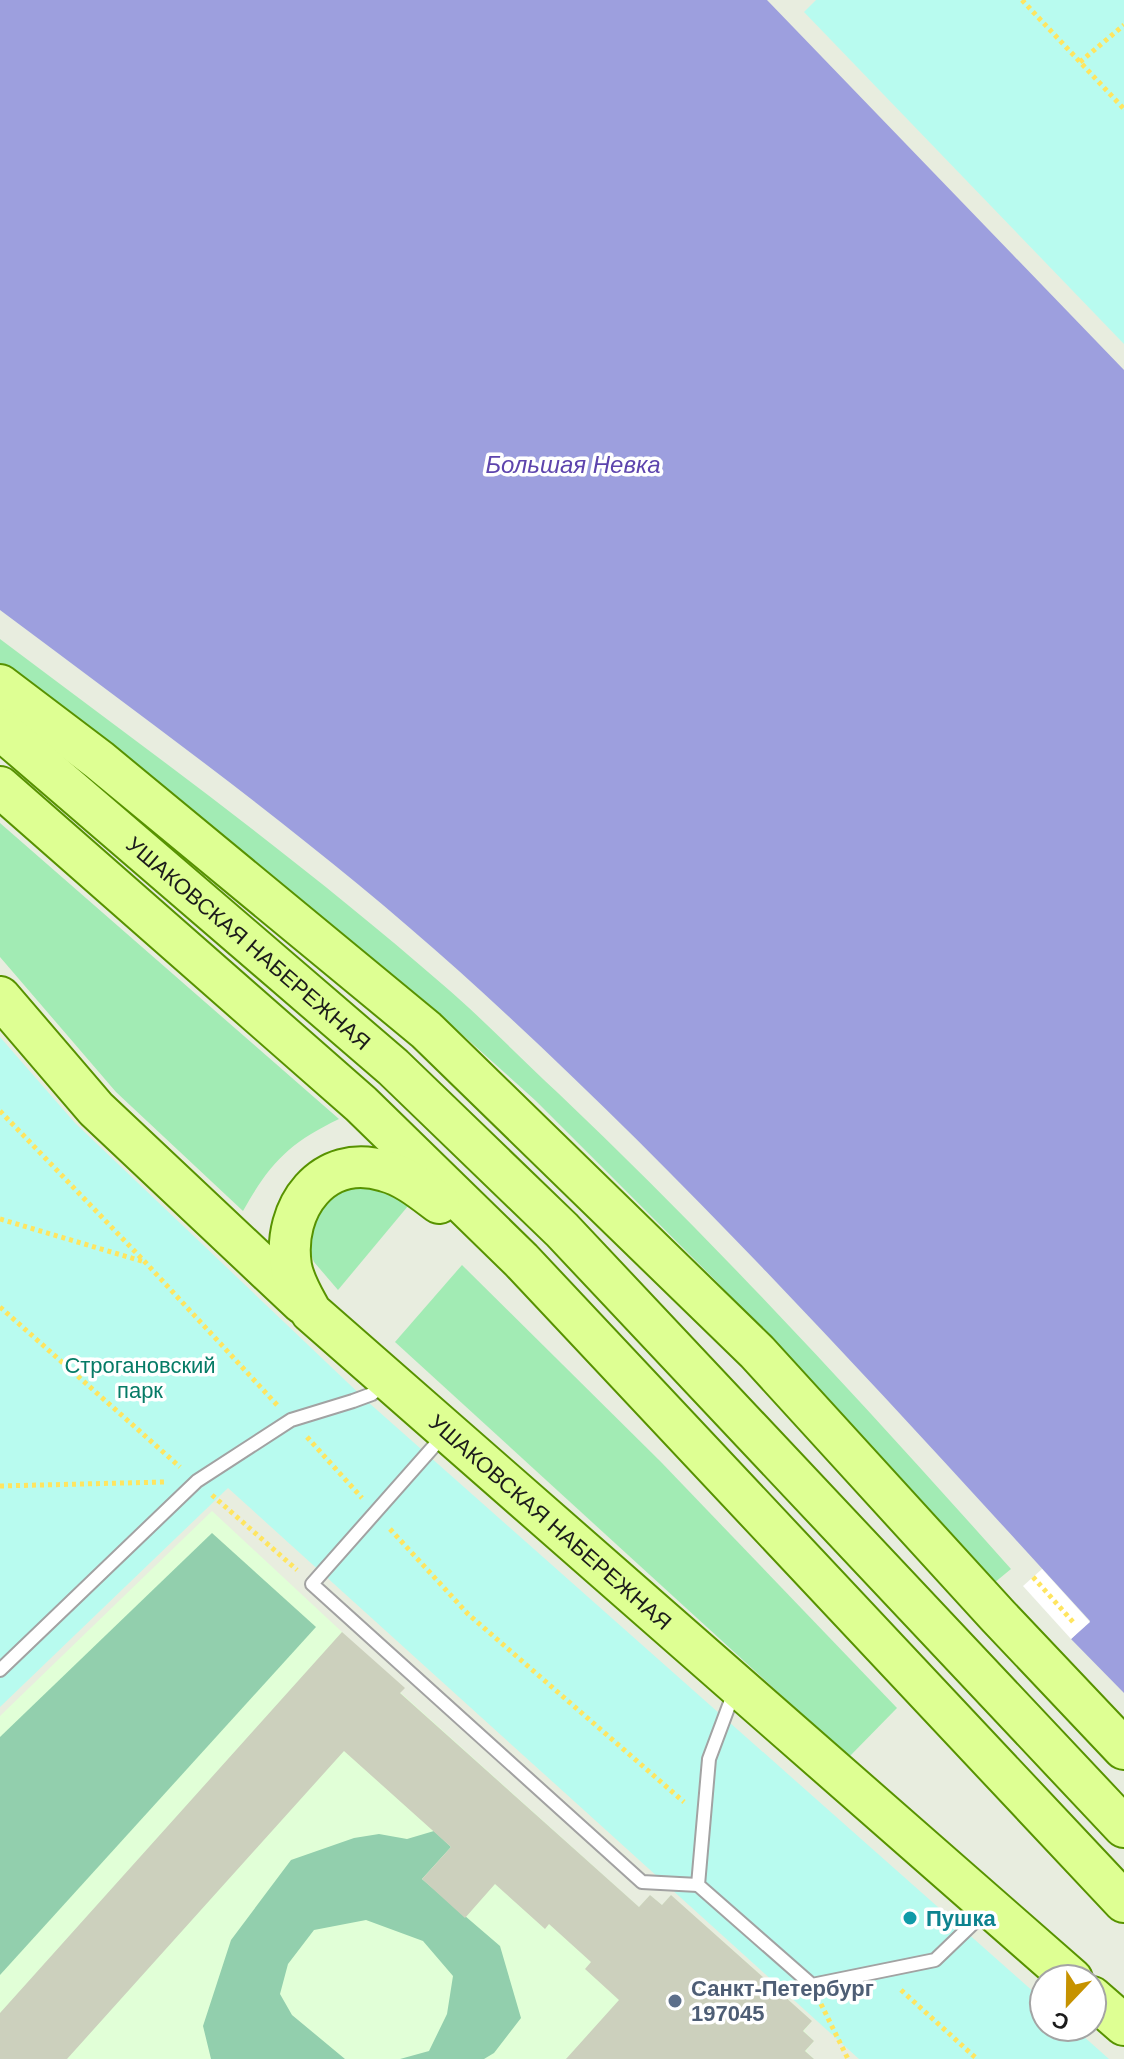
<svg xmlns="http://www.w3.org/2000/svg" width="1124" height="2059" viewBox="0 0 1124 2059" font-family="Arial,sans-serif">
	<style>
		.education { fill: #e1ffd7 }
		.grass { fill: #a2ebb4 }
		.forest { fill: #92cfad }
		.park { fill: #b8fbef }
		.water { fill: #9d9fde }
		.pier { fill: #fff }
		.building { fill: #ccd0bd }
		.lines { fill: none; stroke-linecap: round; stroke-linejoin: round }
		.service-casing { stroke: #a2a2a2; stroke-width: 16 }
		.primary-casing { stroke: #579200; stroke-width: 44 }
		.path { stroke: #ffe55f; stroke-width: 5; stroke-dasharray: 4 4; stroke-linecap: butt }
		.service { stroke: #fff; stroke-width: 12 }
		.primary { stroke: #deff93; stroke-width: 40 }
		.culture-dot { fill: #0f9aa8; stroke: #fff; stroke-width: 3 }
		.service-dot { fill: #5c6f8a; stroke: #fff; stroke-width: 3 }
		.labels { text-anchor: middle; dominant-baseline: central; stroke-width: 7; stroke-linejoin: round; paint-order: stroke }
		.street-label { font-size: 22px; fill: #1b1b1b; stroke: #fff }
		.park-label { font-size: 22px; fill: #067b66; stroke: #fff }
		.culture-label { font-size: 22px; font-weight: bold; fill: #0d838f; stroke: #fff; text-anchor: start }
		.service-label { font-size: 22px; font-weight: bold; fill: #4e5e75; stroke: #fff; text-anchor: start }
		.water-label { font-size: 24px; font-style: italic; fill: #5d44ad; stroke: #fff }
	</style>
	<rect width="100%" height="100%" fill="#e8eddf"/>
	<!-- education -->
	<path class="education" d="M 212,1511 L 342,1632 L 401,1693 L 639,1907 L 650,1895 L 662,1905 L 671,1895 L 812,2021 L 804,2031 L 814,2041 L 806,2051 L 814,2059 L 0,2059 L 0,1716 Z"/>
	<!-- grass -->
	<g class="grass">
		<path d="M 0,639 C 149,751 301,861 442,984 C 482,1018 519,1057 558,1093 C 717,1244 865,1405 1011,1569 L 994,1583 L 855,1429 L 715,1280 L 536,1101 L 426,1002 L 103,741 L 0,664 Z"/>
		<path d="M 0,823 L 339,1119 C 289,1143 270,1163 243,1211 L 116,1092 L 0,957 Z"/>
		<path d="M 361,1182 L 394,1194 L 408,1206 L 338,1290 L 314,1262 L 308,1246 L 315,1211 L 327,1196 Z"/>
		<path d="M 462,1265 L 661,1462 L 897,1708 L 849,1757 L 395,1342 Z"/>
	</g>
	<!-- forest -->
	<g class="forest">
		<path d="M 212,1533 L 316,1627 L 0,1975 L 0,1737 Z"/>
		<path d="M 434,1831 L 451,1847 L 422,1879 L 500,1946 L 521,2018 L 494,2053 L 484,2059 L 400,2059 L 429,2051 L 447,2014 L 453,1976 L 423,1941 L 366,1920 L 314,1930 L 288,1964 L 280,1994 L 292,2015 L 345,2059 L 211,2059 L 203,2026 L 231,1940 L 291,1860 L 354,1838 L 379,1834 L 407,1839 Z"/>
	</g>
	<!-- park -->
	<g class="park">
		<path d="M 816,0 L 1124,0 L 1124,344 L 804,12 Z"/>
		<path d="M 0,1037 L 75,1123 L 368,1402 L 1044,2001 L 1044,2027 L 1073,2027 L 1109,2059 L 859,2059 L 228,1488 L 0,1707 Z"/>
	</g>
	<!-- water -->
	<path class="water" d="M 0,0 L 767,0 L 1124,370 L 1124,1693 L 1071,1639 L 1090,1621 C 886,1398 684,1174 459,971 C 314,841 155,726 0,610 Z"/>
	<!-- pier -->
	<path class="pier" d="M 1042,1569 L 1090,1622 L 1071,1639 L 1023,1586 Z"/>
	<!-- building -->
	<path class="building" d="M 342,1632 L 405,1688 L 400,1693 L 639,1907 L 650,1895 L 662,1905 L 671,1895 L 812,2021 L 803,2031 L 814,2041 L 805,2051 L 814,2059 L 566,2059 L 619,2000 L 585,1969 L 591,1962 L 549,1924 L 545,1929 L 495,1884 L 465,1918 L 422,1879 L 451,1847 L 344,1751 L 67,2059 L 0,2059 L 0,2013 Z"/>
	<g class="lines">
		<defs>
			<g id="service">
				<path d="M 442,1437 L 312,1584 L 642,1882 L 698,1885"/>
				<path d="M 0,1670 L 197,1481 L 291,1420 L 353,1401 L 372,1394 L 384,1385"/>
				<path d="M 734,1692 L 709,1759 L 698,1885 L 812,1985 L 935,1960 L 986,1911"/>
			</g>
			<g id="primary">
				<path d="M 0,685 L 99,760 L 426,1030 L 757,1352 L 998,1616 L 1124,1749"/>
				<path id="s1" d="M 0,729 L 393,1067 L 562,1230 L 1124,1827"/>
				<path d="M 0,787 L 361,1104 L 521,1260 L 1124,1902"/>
				<path d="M 0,997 L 96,1109 L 302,1303"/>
				<path id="s2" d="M 439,1203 C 423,1191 405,1176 385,1171 C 323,1152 282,1208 291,1266 C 294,1283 303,1297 311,1312 L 1072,1979"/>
				<path d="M 1092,1997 L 1124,2025"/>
			</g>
		</defs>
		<!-- service casing -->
		<use href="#service" class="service-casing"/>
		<!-- primary casing -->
		<use href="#primary" class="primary-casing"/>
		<!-- path -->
		<g class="path">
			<path d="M 1022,0 L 1124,109"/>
			<path d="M 1080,62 L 1124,25"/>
			<path d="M 0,1111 L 146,1263 L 278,1406"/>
			<path d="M 0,1219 L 145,1262"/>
			<path d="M 0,1307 L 180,1467"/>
			<path d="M 307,1437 L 362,1498"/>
			<path d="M 0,1486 L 164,1482"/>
			<path d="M 212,1495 L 297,1570"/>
			<path d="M 390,1529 L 468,1614 L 684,1802"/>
			<path d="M 1033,1577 L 1074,1623"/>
			<path d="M 901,1990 L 977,2059"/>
			<path d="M 821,2004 L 848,2059"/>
		</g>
		<!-- service -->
		<use href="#service" class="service"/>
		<!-- primary -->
		<use href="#primary" class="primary"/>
	</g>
	<!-- markers -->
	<circle class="culture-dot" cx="910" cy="1918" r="8"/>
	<circle class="service-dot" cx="675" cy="2001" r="8"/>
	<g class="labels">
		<!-- street labels -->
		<g class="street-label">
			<text stroke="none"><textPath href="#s1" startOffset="328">УШАКОВСКАЯ НАБЕРЕЖНАЯ</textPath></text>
			<text stroke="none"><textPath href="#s2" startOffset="594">УШАКОВСКАЯ НАБЕРЕЖНАЯ</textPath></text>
		</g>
		<!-- park labels -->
		<g class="park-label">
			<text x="140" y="1365">Строгановский<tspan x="140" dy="25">парк</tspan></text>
		</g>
		<!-- culture labels -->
		<g class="culture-label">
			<text x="926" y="1918">Пушка</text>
		</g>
		<!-- service labels -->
		<g class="service-label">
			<text x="691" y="1988">Санкт-Петербург<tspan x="691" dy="25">197045</tspan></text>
		</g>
		<!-- water labels -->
		<g class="water-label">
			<text x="573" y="464">Большая Невка</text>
		</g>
	</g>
	<!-- north arrow -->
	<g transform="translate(1068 2003) rotate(202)"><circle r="38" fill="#ffffff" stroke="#a4a4a4" stroke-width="2"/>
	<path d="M0-6L14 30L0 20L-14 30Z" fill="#c69200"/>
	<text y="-12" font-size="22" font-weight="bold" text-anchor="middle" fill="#1b1b1b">С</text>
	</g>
</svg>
